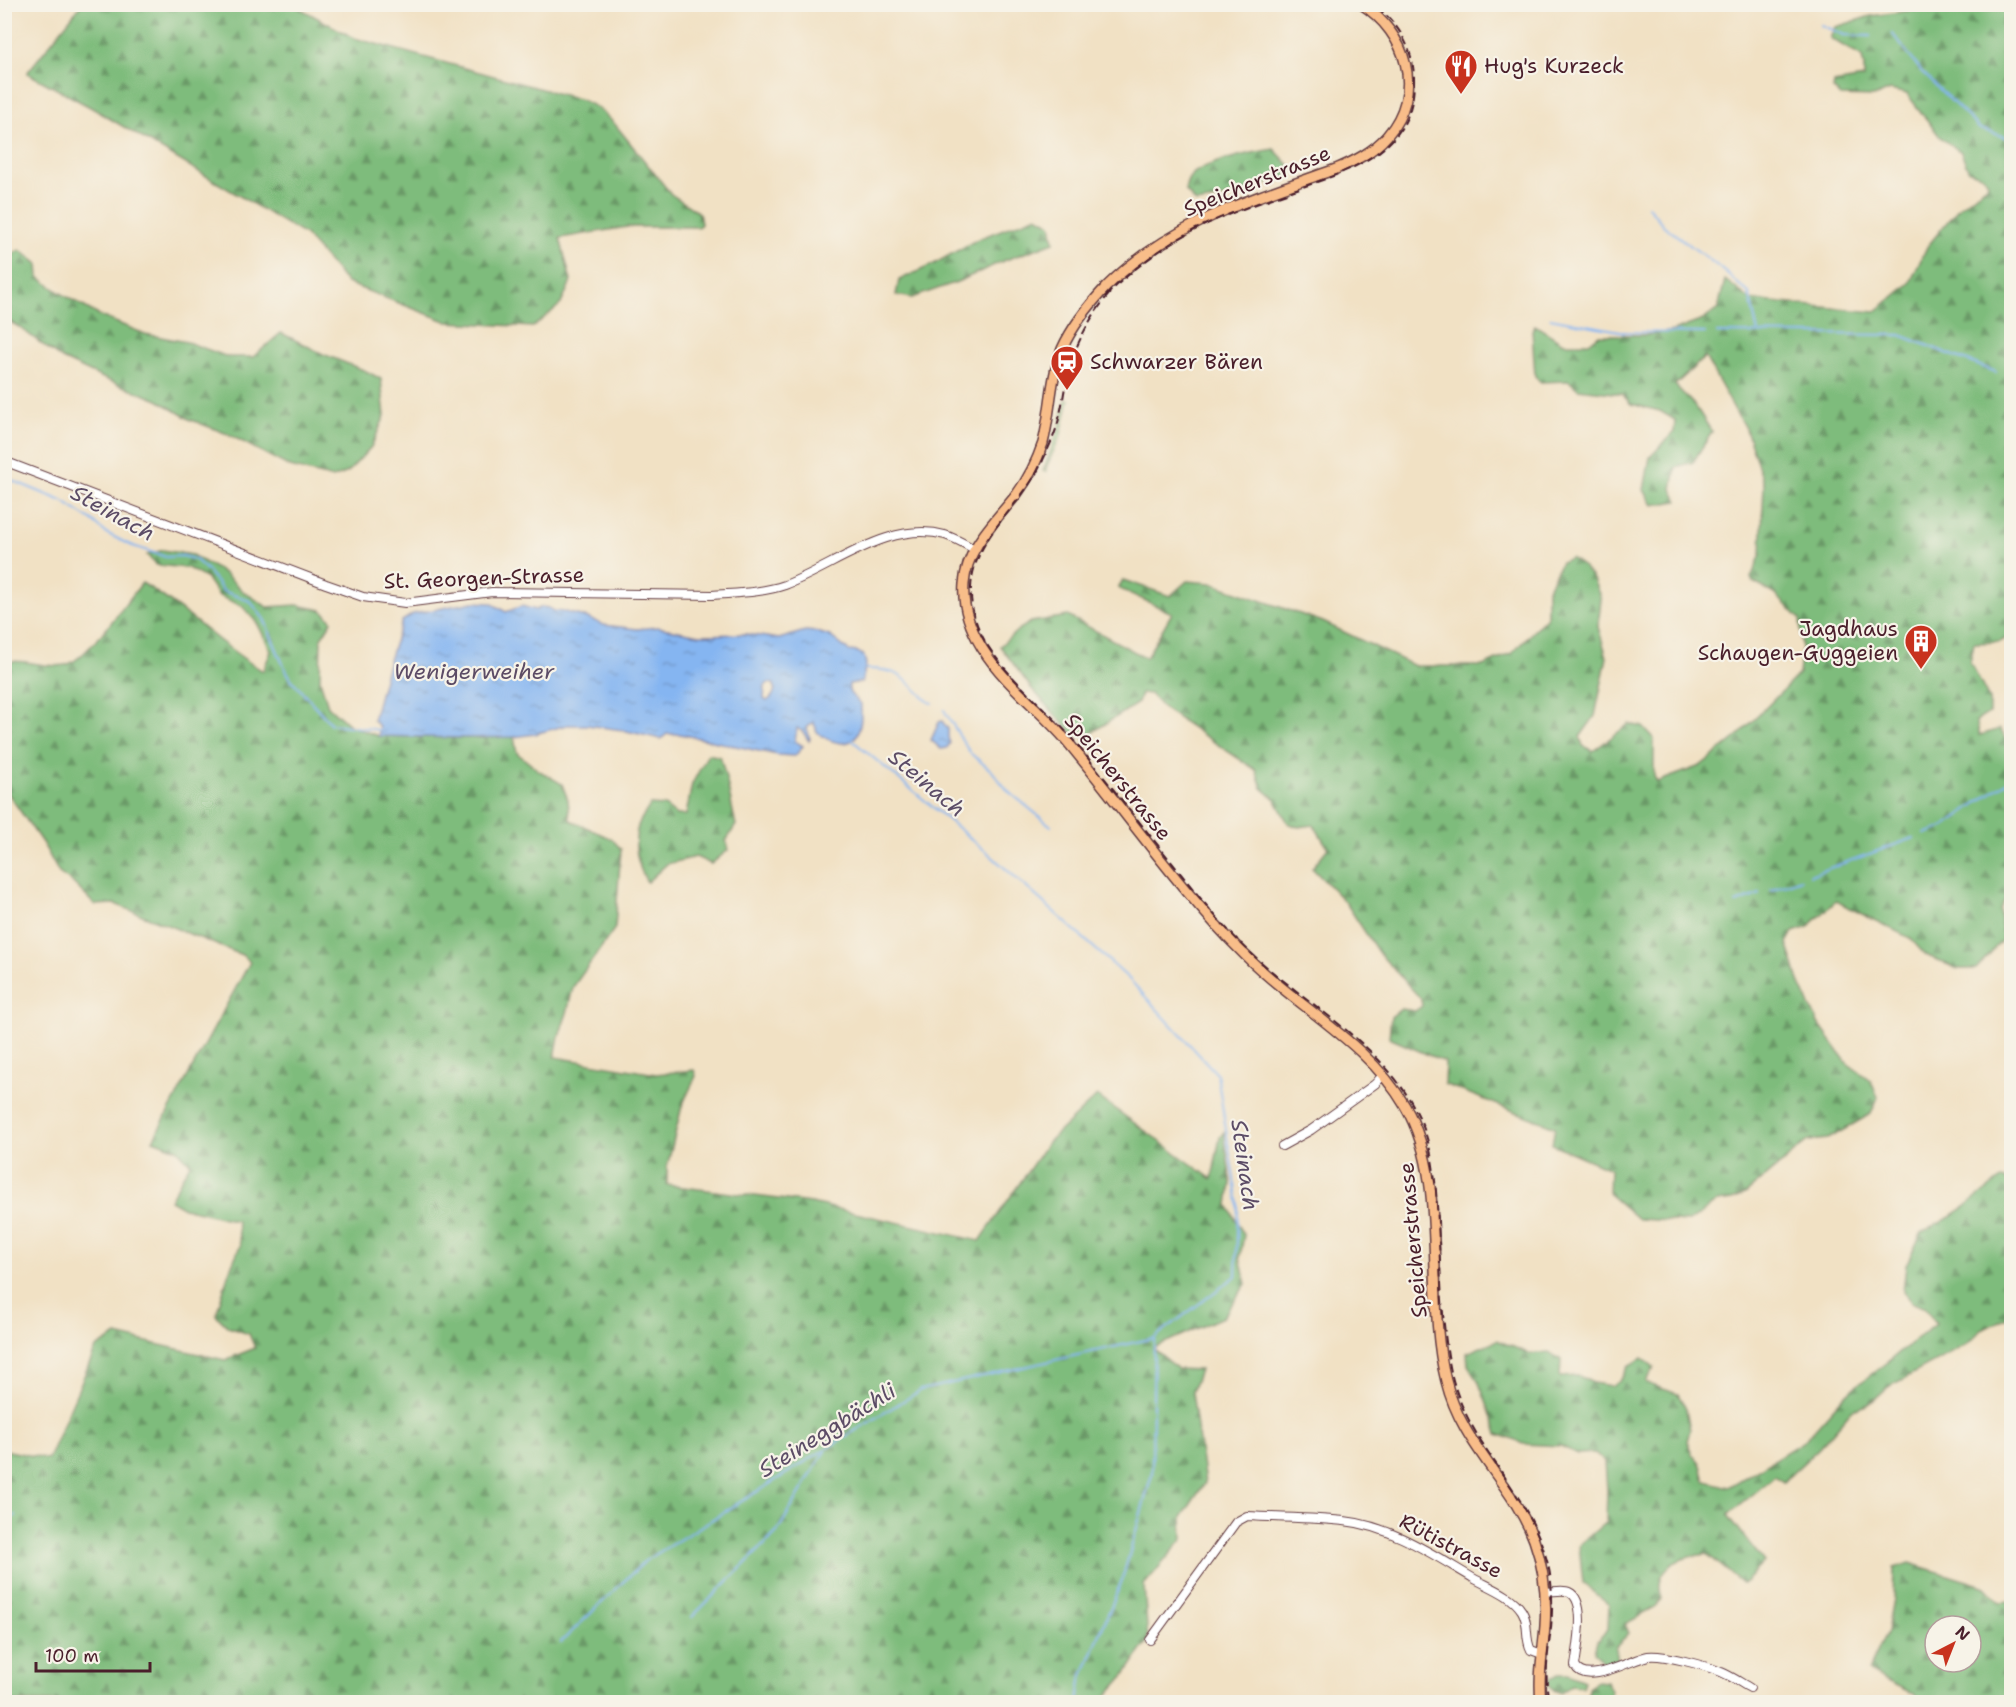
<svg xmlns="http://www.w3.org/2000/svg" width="2016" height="1707" viewBox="0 0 2016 1707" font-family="'Shantell Sans',sans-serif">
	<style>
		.grass { fill: url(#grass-tufts); stroke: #747e5e; stroke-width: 1.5 }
		.forest { fill: url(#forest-firs); stroke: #646e54; stroke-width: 1.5; fill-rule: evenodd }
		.water { fill: url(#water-ripples); stroke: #686a8e; stroke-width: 1.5; fill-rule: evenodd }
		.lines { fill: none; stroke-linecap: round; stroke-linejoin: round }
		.stream { stroke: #85b5f1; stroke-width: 2 }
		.minor-casing { stroke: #633c42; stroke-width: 10 }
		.major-casing { stroke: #633c42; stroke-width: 12 }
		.minor { stroke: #fff; stroke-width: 8 }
		.major { stroke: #f8bd89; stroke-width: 9 }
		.rail { stroke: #4a1f2b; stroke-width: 2; stroke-dasharray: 9 4.5; stroke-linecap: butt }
		.labels { text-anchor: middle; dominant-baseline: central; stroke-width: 4.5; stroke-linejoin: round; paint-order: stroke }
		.poi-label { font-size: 21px; fill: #4a1f2b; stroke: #f7f3e8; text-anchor: start }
		.street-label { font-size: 21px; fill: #4a1f2b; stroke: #f7f3e8 }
		.water-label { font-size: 22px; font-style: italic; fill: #5c4c66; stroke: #f7f3e8 }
	</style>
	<defs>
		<pattern id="grass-tufts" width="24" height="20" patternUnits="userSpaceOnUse" patternTransform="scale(1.5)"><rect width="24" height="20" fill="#9ddc92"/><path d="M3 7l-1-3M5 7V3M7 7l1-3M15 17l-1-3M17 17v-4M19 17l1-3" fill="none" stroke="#89bc7e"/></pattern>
		<pattern id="forest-firs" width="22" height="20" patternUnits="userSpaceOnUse" patternTransform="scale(1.5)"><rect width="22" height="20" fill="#7ebc7c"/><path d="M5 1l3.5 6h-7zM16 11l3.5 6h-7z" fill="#699866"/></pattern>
		<pattern id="water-ripples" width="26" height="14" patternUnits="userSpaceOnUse" patternTransform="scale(1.5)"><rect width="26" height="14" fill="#85b5f1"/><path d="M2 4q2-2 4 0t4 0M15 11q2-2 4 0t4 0" fill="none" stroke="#6f93c3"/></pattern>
	</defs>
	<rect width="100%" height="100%" fill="#f7f3e8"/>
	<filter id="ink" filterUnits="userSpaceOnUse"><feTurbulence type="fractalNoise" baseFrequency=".0167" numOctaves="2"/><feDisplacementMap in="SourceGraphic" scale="12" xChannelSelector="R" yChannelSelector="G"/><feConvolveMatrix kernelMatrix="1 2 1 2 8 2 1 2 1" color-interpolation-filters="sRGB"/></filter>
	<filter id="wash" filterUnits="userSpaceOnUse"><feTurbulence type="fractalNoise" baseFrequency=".008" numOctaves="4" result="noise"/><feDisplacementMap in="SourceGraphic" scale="24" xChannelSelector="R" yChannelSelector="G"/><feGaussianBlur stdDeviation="1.35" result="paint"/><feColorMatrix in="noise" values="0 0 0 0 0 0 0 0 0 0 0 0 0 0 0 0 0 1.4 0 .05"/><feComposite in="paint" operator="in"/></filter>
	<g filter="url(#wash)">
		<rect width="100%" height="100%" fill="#f1e1c4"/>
		<!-- grass -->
		<path class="grass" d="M 1066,399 L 1069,400 L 1061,434 L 1046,468 L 1047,471 L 1043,471 L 1060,426 Z"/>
		<!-- forest -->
		<g class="forest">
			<path d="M 81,5 L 294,5 L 354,38 L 582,100 L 598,108 L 614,123 L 671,194 L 699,213 L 701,224 L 698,227 L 627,227 L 560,238 L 571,281 L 561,304 L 533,327 L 448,322 L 347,283 L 305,235 L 92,108 L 27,73 Z"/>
			<path d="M 1950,5 L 1988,8 L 2011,5 L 2011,57 L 2006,74 L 2012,94 L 2011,635 L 2000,642 L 1974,643 L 1970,662 L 1989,699 L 1989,713 L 1976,721 L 1980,735 L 2000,729 L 2009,742 L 2011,760 L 2012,887 L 2000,909 L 2003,939 L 1976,969 L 1958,969 L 1925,955 L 1910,938 L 1836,901 L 1808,927 L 1793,932 L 1787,943 L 1800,984 L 1818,1023 L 1847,1063 L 1870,1080 L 1878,1097 L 1871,1114 L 1828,1139 L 1808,1141 L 1745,1194 L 1732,1200 L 1717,1202 L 1689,1222 L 1638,1219 L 1609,1194 L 1610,1169 L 1552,1144 L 1555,1127 L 1444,1084 L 1445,1062 L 1389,1038 L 1391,1017 L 1401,1009 L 1415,1011 L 1422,1006 L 1421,999 L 1378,952 L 1346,903 L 1312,868 L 1328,848 L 1314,825 L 1298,827 L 1288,823 L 1275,799 L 1262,788 L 1256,770 L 1164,709 L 1150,694 L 1141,693 L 1138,703 L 1085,737 L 1073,734 L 1032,689 L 1000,646 L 1018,630 L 1031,622 L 1068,616 L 1146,658 L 1172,613 L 1118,588 L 1123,580 L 1170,596 L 1187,581 L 1211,583 L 1323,622 L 1415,666 L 1483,666 L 1512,653 L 1547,617 L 1547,590 L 1561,562 L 1571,558 L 1585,568 L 1593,579 L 1601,599 L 1598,627 L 1607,657 L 1595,716 L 1580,737 L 1583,746 L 1593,751 L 1629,724 L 1643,727 L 1654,739 L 1654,776 L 1657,782 L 1700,766 L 1737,737 L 1799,674 L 1802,648 L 1800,619 L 1775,594 L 1753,582 L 1751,578 L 1761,554 L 1764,484 L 1747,432 L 1705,357 L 1675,385 L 1696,407 L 1712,432 L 1693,462 L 1676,467 L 1672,489 L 1678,501 L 1653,505 L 1644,490 L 1650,457 L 1674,432 L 1675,420 L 1660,411 L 1631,404 L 1622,394 L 1578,389 L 1569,381 L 1540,382 L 1535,376 L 1532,330 L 1535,325 L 1563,343 L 1589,343 L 1599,335 L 1646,335 L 1673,331 L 1703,320 L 1718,309 L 1725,280 L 1751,300 L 1875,312 L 1910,283 L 1927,247 L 1960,206 L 1987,186 L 1988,182 L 1981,175 L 1969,171 L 1961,152 L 1941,138 L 1907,94 L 1890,90 L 1874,97 L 1840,96 L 1833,89 L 1834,83 L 1864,78 L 1864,67 L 1862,57 L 1830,38 L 1835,27 L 1871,16 Z"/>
			<path d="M 1274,149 L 1290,166 L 1286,178 L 1216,200 L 1196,203 L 1185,190 C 1186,186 1187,180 1190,177 C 1201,162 1255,152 1274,149 Z"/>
			<path d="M 1037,216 L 1051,224 L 1054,242 L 1003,261 L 957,282 L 912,298 L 896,295 L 899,280 L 934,264 L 978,239 Z"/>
			<path d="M 20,250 L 38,264 L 39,277 L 59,292 L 100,316 L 145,334 L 187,342 L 228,357 L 253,357 L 281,333 L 323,354 L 366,371 L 381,379 L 385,416 L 371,447 L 348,472 L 333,478 L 290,467 L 230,435 L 189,419 L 158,400 L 105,379 L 62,359 L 19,327 L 5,319 L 5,258 Z"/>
			<path d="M 163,550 L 192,555 L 224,573 L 244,592 L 267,607 L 297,605 L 322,610 L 332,621 L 321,638 L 320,680 L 328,706 L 349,725 L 378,736 L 463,738 L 514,737 L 517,753 L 538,770 L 562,784 L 568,800 L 570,820 L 612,839 L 621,849 L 615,928 L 573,987 L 567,1013 L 559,1036 L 555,1057 L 656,1074 L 694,1070 L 696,1076 L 682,1106 L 667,1167 L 667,1185 L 811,1203 L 980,1241 L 1048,1142 L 1097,1096 L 1212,1179 L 1220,1137 L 1224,1132 L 1231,1183 L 1228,1205 L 1244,1235 L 1240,1257 L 1246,1284 L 1223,1317 L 1153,1348 L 1178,1369 L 1200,1370 L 1192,1392 L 1205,1483 L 1182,1517 L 1183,1539 L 1144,1585 L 1148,1641 L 1124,1676 L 1101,1702 L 5,1702 L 4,1450 L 48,1459 L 96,1348 L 117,1335 L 225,1360 L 255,1348 L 249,1334 L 228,1327 L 216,1315 L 229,1272 L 240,1246 L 237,1221 L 184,1208 L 170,1200 L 190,1163 L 177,1149 L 153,1140 L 250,962 L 242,955 L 115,904 L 95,905 L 73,883 L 59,873 L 43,844 L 5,789 L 5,662 C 25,658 45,669 65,665 C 85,662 128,600 142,583 C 185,608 220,646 263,671 L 271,651 L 257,623 L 242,606 L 219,596 L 207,579 L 188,568 L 156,565 L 147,555 Z"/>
			<path d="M 708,754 L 720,757 C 728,779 730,802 736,825 L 726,841 L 728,850 L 711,864 L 696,857 L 667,864 L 647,882 C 637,866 633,844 638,826 C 640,819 647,811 650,805 L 665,806 L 676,815 L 686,815 L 692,784 Z"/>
			<path d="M 2001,1179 L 2011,1181 L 2011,1315 L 1980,1331 L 1966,1345 L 1888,1387 L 1869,1404 L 1852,1410 L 1819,1448 L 1783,1482 L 1775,1476 L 1728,1515 L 1764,1562 L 1743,1584 L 1707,1554 C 1689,1556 1662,1561 1660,1584 C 1659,1588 1661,1595 1662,1599 L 1655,1608 L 1625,1624 L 1629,1633 L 1615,1648 L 1617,1661 L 1605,1667 L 1602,1659 L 1594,1652 L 1597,1641 L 1608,1629 L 1609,1604 L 1583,1583 L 1579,1545 L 1606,1522 L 1607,1490 L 1605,1462 L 1595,1453 L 1577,1454 L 1561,1446 L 1523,1444 L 1498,1434 L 1478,1380 L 1468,1365 L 1467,1353 L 1497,1340 L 1530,1354 L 1549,1352 L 1561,1360 L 1560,1377 L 1579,1376 L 1593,1383 L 1612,1386 L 1622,1378 L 1628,1367 L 1642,1358 L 1654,1367 L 1646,1383 L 1678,1394 L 1686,1409 L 1690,1430 L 1687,1441 L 1692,1454 L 1701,1465 L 1705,1481 L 1729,1487 L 1804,1441 L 1846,1394 L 1936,1324 L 1925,1308 L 1911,1302 L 1903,1292 L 1906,1265 L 1922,1232 L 1942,1222 L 1965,1207 Z"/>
			<path d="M 1910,1563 L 1986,1587 L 2000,1602 L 2011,1601 L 2011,1702 L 1915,1702 L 1916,1695 L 1868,1672 L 1887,1631 L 1893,1599 L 1894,1568 ZM 1935,1626 L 1971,1626 L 1971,1662 L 1935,1662 Z"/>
			<path d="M 1558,1674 L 1568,1674 L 1584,1681 L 1582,1687 L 1572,1685 L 1561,1693 L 1554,1690 L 1548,1684 L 1550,1679 Z"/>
			<path d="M 1597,1681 L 1607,1682 L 1610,1691 L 1611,1702 L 1588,1702 L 1588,1687 Z"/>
		</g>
		<!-- water -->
		<g class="water">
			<path d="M 473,602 L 491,603 L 506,612 L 522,606 L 536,610 L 542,607 L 549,608 L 554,611 L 566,612 L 588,618 L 604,625 L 637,629 L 657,627 L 700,635 L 747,634 L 779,639 L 805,631 L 817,632 L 830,636 L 849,651 L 858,652 L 864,656 L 866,664 L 862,682 L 849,684 C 847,695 855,697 861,704 C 861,712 862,722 859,729 C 853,752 828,742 816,731 L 816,728 L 813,722 L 807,728 L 810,739 L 809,741 L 803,732 L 797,728 L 795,741 L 803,746 L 795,756 L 777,755 L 680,734 L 667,734 L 661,739 L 622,730 L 587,725 L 567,725 L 535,734 L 514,737 L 463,738 L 378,736 L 380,727 L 373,720 L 389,660 L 402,621 L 413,614 ZM 768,683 L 774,684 C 776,691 773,697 767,701 L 764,699 L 765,686 Z"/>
			<path d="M 942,721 L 948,729 L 948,738 L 950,743 L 947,748 L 941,749 L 931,740 L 939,722 Z"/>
		</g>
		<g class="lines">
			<!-- stream -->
			<g class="stream">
				<path d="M 1821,25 L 1844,35 L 1871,36"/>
				<path d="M 1892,33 L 1921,71 L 1980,129 L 2012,139"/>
				<path d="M 1648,206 L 1664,226 L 1715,264 L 1749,293 L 1758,333"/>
				<path d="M 1550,318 L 1625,332 L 1705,333"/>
				<path d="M 1717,333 L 1900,335 L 1996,372"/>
				<path d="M 2009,378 L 2012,379"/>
				<path d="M 4,477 L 62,501 L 91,520 L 106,533 L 130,545 L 166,557 L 183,556 L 196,560 L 208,571 L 223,591 L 250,601 L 264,619 L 282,662 L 291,679 L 331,724 L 380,730"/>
				<path d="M 866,669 C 902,669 904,679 929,702 L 933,703"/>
				<path d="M 944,710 L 970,753 L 992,771 L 1008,791 L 1051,826"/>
				<path d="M 852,740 L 988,853 L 1128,978 L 1217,1074 L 1238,1204 L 1236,1276 L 1154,1338 L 1152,1474 L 1122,1580 L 1081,1680 L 1078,1702"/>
				<path d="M 1925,834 L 1943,827 L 2012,778"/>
				<path d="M 1810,875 L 1914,838"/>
				<path d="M 1771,890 L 1801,879"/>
				<path d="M 1736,903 L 1760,894"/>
				<path d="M 4,1521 L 16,1515"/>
				<path d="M 692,1617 L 777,1532 L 826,1449"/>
				<path d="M 561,1642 L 645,1561 L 921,1390 L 1154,1338"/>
			</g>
		</g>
	</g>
	<g filter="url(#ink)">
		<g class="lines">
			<defs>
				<g id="minor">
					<path d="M 4,461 L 326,584 L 363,597 L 405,603 L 492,592 L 712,595 C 736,593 762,593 785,585 C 835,566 889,520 945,535 C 955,538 965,544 974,549"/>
					<path d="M 1282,1146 L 1311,1130 L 1375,1084 L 1383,1075"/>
					<path d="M 1545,1592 C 1553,1592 1563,1589 1569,1592 C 1588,1601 1577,1649 1575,1666 C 1586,1687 1632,1659 1648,1656 C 1663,1654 1707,1666 1721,1672 C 1731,1676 1741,1683 1750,1688"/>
					<path d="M 1150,1640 L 1236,1522 L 1247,1516 C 1279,1518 1312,1517 1344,1521 C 1391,1526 1432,1554 1473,1578 C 1489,1587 1512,1595 1522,1611 C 1530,1624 1524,1637 1531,1650 L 1542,1654"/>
				</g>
				<path id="major" d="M 1361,4 C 1407,33 1425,92 1387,136 C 1373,152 1355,161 1336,169 C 1254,198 1171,223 1107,286 C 1089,305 1073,325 1062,349 C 1050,379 1051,412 1043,443 C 1037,461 1028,479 1017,494 C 995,522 967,546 964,584 C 962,607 970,628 982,648 C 1004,683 1039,709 1066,740 C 1126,812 1179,890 1245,955 C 1296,1007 1368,1042 1405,1106 C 1450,1183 1424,1296 1446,1381 C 1462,1446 1512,1482 1534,1540 C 1544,1568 1547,1597 1545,1626 C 1543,1652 1538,1676 1541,1702"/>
			</defs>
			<!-- minor casing -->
			<use href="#minor" class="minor-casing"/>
			<!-- major casing -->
			<use href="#major" class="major-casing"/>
			<!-- minor -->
			<use href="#minor" class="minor"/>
			<!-- major -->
			<use href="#major" class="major"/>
			<!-- rail -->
			<g class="rail">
				<path d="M 1110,293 C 1092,314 1079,338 1070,365 C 1065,381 1064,397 1060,414 C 1057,430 1050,445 1043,460 C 1024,505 973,536 971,588 C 970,607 976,626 986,643 C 1009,680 1047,708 1074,741 C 1108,782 1140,823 1173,864 C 1197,894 1221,925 1249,951 C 1303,1003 1382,1043 1416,1111 C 1434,1145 1436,1185 1438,1223 C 1441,1272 1441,1324 1451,1372 C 1466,1442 1525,1487 1545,1554 C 1553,1578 1553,1604 1551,1628 C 1548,1653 1544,1678 1549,1702"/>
				<path d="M 1105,297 C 1131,270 1162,247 1196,229 C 1228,213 1263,202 1297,189 C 1354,169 1416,150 1414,77 C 1413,47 1397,21 1373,4"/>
			</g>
		</g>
	</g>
	<!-- icons -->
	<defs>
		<symbol id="restaurant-pin" viewBox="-11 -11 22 30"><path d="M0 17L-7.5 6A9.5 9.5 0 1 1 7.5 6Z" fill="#c8321e" stroke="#f7f3e8"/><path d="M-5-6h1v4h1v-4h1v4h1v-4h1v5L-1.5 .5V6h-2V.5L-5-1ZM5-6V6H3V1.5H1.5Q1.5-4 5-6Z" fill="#fff"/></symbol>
		<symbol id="station-pin" viewBox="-11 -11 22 30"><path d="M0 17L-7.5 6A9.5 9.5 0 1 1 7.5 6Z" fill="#c8321e" stroke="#f7f3e8"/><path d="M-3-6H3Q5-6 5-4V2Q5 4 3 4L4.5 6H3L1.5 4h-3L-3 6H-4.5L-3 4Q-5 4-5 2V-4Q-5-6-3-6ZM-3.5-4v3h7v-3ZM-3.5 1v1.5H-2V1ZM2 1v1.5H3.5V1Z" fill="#fff"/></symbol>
		<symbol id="building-pin" viewBox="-11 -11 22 30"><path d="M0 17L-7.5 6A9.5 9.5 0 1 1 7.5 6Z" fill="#c8321e" stroke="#f7f3e8"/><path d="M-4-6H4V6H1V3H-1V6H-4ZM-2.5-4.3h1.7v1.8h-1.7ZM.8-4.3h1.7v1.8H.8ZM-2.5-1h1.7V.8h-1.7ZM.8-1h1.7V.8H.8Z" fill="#fff"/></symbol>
	</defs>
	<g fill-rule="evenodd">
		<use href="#restaurant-pin" x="1442" y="47" width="38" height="52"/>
		<use href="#station-pin" x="1048" y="343" width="38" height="52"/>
		<use href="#building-pin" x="1902" y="622" width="38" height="52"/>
	</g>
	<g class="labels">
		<!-- poi labels -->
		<g class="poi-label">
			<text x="1484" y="66">Hug's Kurzeck</text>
			<text x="1090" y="362">Schwarzer Bären</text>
			<text x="1898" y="629" text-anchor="end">Jagdhaus<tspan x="1898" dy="24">Schaugen-Guggeien</tspan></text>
		</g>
		<!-- street labels -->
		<g class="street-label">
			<text transform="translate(1257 181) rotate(-22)">Speicherstrasse</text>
			<text transform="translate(484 578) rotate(-2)">St. Georgen-Strasse</text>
			<text transform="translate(1118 777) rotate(51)">Speicherstrasse</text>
			<text transform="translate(1413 1240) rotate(-95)">Speicherstrasse</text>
			<text transform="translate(1451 1546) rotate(28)">Rütistrasse</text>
		</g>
		<!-- water labels -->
		<g class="water-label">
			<text transform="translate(113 513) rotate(29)">Steinach</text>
			<text x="474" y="671">Wenigerweiher</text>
			<text transform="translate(927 783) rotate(40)">Steinach</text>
			<text transform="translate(1245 1165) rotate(82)">Steinach</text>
			<text transform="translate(827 1430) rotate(-32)">Steineggbächli</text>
		</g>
	</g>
	<!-- margin -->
	<rect width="2016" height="1707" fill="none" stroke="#f7f3e8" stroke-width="24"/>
	<!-- north arrow -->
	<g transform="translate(1953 1644) rotate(42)"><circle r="28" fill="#f7f3e8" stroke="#b29e9c" stroke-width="1.5"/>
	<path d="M0-4.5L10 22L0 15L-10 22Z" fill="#c8321e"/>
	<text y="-9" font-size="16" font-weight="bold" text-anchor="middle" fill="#4a1f2b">N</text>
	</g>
	<!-- scale -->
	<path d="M36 1662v9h114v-9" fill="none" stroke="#4a1f2b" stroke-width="3"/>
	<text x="45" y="1662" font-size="18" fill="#4a1f2b" stroke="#f7f3e8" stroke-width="4.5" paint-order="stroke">100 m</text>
</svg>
